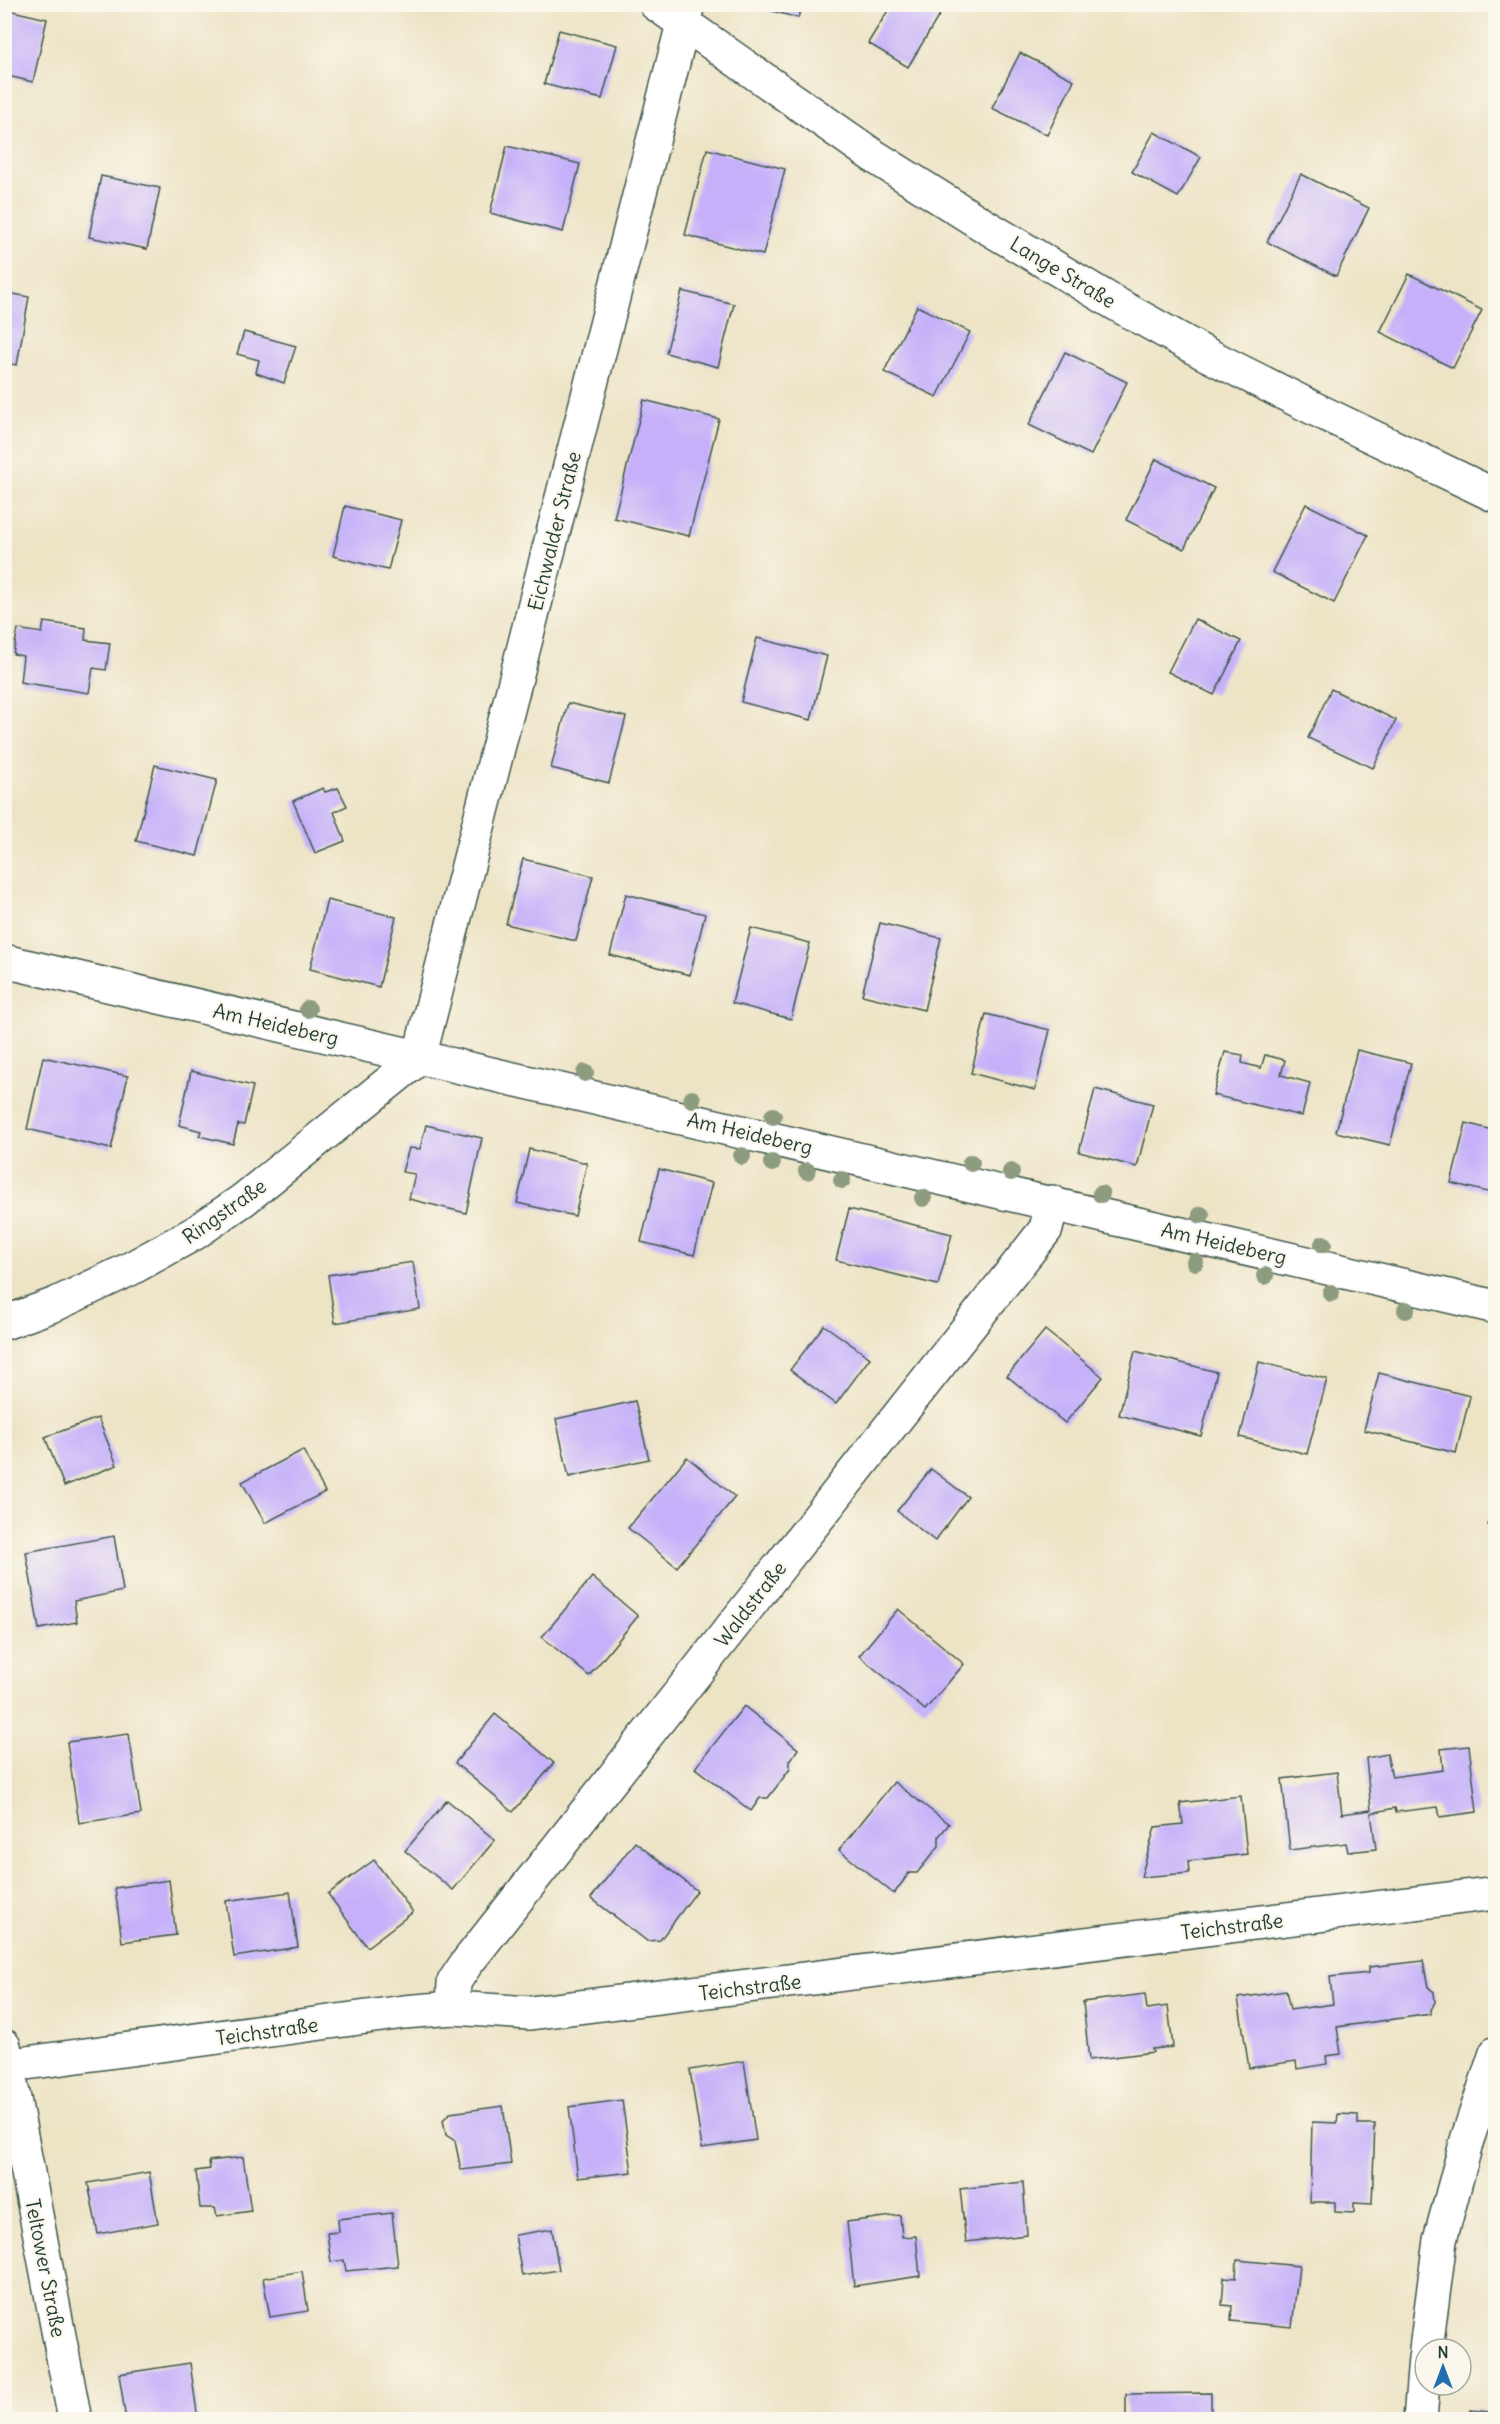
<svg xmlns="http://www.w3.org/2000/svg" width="1500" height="2424" viewBox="0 0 1500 2424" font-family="Delius,sans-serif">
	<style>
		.building { fill: #c5b0f9 }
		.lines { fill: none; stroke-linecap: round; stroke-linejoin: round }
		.street-casing { stroke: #3e564a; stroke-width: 36 }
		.street { stroke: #fff; stroke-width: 33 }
		.tree { fill: #8d9b7f }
		.labels { text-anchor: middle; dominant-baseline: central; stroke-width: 4.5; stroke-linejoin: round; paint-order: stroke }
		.street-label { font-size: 20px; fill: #1f3d34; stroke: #fbf7ec }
	</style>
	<rect width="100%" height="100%" fill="#fbf7ec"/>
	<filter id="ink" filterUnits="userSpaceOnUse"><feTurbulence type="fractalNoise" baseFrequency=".0167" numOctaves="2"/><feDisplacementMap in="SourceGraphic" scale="12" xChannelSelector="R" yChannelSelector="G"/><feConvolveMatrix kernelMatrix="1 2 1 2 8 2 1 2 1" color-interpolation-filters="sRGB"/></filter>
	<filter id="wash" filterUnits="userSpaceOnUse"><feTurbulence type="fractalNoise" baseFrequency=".008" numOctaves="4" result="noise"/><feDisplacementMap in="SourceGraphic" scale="24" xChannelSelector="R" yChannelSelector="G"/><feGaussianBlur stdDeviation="1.35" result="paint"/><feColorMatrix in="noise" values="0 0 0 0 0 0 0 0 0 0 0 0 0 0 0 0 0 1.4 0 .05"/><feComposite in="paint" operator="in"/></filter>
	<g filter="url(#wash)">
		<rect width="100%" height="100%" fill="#ede4c6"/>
		<g id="blocks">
			<!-- building -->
			<g class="building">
				<path d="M 747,4 L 802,4 L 798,18 Z"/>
				<path d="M 892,4 L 946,4 L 908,67 L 868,43 Z"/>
				<path d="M 4,9 L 47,19 L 33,82 L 4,75 Z"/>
				<path d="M 559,30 L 617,45 L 602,99 L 544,84 Z"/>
				<path d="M 1020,53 L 1074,80 L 1047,135 L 992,108 Z"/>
				<path d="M 1154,132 L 1201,157 L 1178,197 L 1132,172 Z"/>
				<path d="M 507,146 L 580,164 L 563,232 L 490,213 Z"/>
				<path d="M 707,149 L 785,169 L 763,255 L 685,235 Z"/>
				<path d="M 1301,174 L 1369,208 L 1336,276 L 1267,242 Z"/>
				<path d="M 101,176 L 160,188 L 147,249 L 89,237 Z"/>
				<path d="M 1409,274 L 1482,310 L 1453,368 L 1380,332 Z"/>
				<path d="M 682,291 L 734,304 L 718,367 L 666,353 Z"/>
				<path d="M 4,292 L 29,297 L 17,365 L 4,363 Z"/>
				<path d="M 917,306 L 970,332 L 937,397 L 884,372 Z"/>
				<path d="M 244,332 L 296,346 L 284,383 L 256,373 L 259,360 L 237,354 Z"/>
				<path d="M 1065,352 L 1127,382 L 1091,455 L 1029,425 Z"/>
				<path d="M 644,400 L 719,419 L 689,536 L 614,518 Z"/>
				<path d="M 1156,459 L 1214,488 L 1184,549 L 1126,520 Z"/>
				<path d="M 1306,504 L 1368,535 L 1334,603 L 1272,572 Z"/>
				<path d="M 345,506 L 401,520 L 388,570 L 333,556 Z"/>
				<path d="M 1195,619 L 1241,641 L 1214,695 L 1168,672 Z"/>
				<path d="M 44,622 L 86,628 L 85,640 L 110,643 L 106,670 L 93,668 L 89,693 L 20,682 L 23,656 L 13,654 L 18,629 L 42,633 Z"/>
				<path d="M 757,638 L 827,656 L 811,720 L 741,702 Z"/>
				<path d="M 1495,673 L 1496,673 L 1496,688 L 1490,686 Z"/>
				<path d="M 1331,689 L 1396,720 L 1373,768 L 1308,738 Z"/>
				<path d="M 568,703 L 626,717 L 609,783 L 551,768 Z"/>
				<path d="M 155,765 L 217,780 L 197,856 L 136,841 Z"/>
				<path d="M 323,788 L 325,792 L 338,788 L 347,806 L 334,812 L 345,841 L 315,853 L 293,801 Z"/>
				<path d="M 523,859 L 593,876 L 576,941 L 506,924 Z"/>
				<path d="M 626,894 L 705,914 L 690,975 L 610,955 Z"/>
				<path d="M 327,900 L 396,917 L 379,987 L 310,969 Z"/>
				<path d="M 880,923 L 941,938 L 924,1010 L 862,995 Z"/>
				<path d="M 751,928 L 810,943 L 791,1019 L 732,1003 Z"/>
				<path d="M 986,1014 L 1050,1030 L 1035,1090 L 971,1073 Z"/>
				<path d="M 1357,1050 L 1411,1063 L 1390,1145 L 1336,1132 Z"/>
				<path d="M 1225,1052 L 1243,1055 L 1242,1063 L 1261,1068 L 1265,1055 L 1285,1060 L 1281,1075 L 1310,1083 L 1302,1116 L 1213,1095 Z"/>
				<path d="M 43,1057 L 128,1076 L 111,1149 L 27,1129 Z"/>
				<path d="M 191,1071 L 253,1086 L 244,1125 L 238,1124 L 233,1144 L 199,1136 L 201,1131 L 179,1125 Z"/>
				<path d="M 1095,1089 L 1153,1104 L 1137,1167 L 1079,1152 Z"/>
				<path d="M 1466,1123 L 1496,1131 L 1496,1194 L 1451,1183 Z"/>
				<path d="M 426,1125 L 482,1138 L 466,1213 L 409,1199 L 415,1174 L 402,1172 L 409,1148 L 420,1149 Z"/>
				<path d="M 529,1149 L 587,1163 L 575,1216 L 517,1203 Z"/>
				<path d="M 659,1169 L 712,1183 L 694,1255 L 641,1242 Z"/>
				<path d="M 849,1209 L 952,1234 L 938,1285 L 836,1260 Z"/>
				<path d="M 413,1262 L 420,1309 L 335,1323 L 328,1275 Z"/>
				<path d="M 824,1325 L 870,1358 L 836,1404 L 790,1370 Z"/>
				<path d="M 1045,1330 L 1103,1377 L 1065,1423 L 1007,1376 Z"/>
				<path d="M 1135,1351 L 1217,1372 L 1201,1436 L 1119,1415 Z"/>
				<path d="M 1259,1362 L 1327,1379 L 1307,1454 L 1240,1437 Z"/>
				<path d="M 1379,1373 L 1470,1396 L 1456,1453 L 1364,1430 Z"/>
				<path d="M 635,1401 L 649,1459 L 569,1477 L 556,1419 Z"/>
				<path d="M 98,1418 L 117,1465 L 64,1486 L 45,1437 Z"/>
				<path d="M 303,1450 L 325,1492 L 265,1523 L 242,1482 Z"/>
				<path d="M 687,1457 L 735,1497 L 677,1567 L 628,1528 Z"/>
				<path d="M 931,1469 L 968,1497 L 935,1541 L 897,1511 Z"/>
				<path d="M 1495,1500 L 1496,1500 L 1496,1527 L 1488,1525 Z"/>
				<path d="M 114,1536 L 123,1591 L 74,1601 L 77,1622 L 39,1629 L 26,1552 Z"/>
				<path d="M 592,1577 L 638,1616 L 589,1676 L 542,1637 Z"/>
				<path d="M 898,1609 L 964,1664 L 925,1710 L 859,1656 Z"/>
				<path d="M 744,1706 L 798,1749 L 790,1761 L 790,1769 L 768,1798 L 760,1798 L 751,1811 L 695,1768 Z"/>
				<path d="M 495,1714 L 554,1763 L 513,1812 L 455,1763 Z"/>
				<path d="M 129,1734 L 141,1814 L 79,1823 L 67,1742 Z"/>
				<path d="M 1469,1746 L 1477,1812 L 1440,1817 L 1438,1807 L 1396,1812 L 1395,1808 L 1371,1813 L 1376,1849 L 1348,1852 L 1346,1843 L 1290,1850 L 1282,1779 L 1337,1772 L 1342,1814 L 1371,1810 L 1366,1758 L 1387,1754 L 1392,1777 L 1443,1770 L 1441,1749 Z"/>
				<path d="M 894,1782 L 949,1824 L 939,1836 L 939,1846 L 917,1873 L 909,1873 L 894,1894 L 839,1850 Z"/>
				<path d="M 1241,1796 L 1247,1854 L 1188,1861 L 1189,1873 L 1141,1877 L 1155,1827 L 1183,1824 L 1180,1803 Z"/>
				<path d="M 447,1800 L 495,1840 L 453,1890 L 405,1851 Z"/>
				<path d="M 635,1842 L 697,1891 L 660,1940 L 647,1941 L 591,1898 Z"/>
				<path d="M 374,1860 L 413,1912 L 367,1947 L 328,1894 Z"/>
				<path d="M 169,1880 L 176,1935 L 122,1942 L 115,1888 Z"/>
				<path d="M 290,1892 L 298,1947 L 234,1957 L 226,1901 Z"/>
				<path d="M 1423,1961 L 1428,1987 L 1434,1992 L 1435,2002 L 1431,2010 L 1431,2014 L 1337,2027 L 1341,2054 L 1326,2056 L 1327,2064 L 1297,2069 L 1296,2061 L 1249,2068 L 1238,1998 L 1286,1991 L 1290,2010 L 1333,2004 L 1330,1977 L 1369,1973 L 1369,1967 Z"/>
				<path d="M 1145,1994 L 1147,2009 L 1168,2006 L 1173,2047 L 1152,2049 L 1153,2052 L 1089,2060 L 1083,2002 Z"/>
				<path d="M 744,2061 L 756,2140 L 702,2148 L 690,2070 Z"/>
				<path d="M 622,2100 L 632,2172 L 578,2178 L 569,2107 Z"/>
				<path d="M 503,2106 L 511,2164 L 461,2170 L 455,2141 L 446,2135 L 443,2120 L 450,2113 Z"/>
				<path d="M 1338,2114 L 1358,2115 L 1358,2124 L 1375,2124 L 1372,2204 L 1354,2203 L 1354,2213 L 1335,2212 L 1335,2202 L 1310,2202 L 1312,2122 L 1337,2123 Z"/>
				<path d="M 243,2157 L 251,2211 L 217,2216 L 215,2208 L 200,2208 L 196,2171 L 210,2169 L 209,2161 Z"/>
				<path d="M 149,2172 L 158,2223 L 98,2234 L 88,2183 Z"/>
				<path d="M 1023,2182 L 1027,2235 L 966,2242 L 960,2189 Z"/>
				<path d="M 392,2213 L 398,2266 L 346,2271 L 344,2260 L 331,2262 L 327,2233 L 339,2232 L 338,2219 Z"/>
				<path d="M 900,2215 L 902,2237 L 916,2236 L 920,2276 L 854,2286 L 847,2222 Z"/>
				<path d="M 552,2229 L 559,2270 L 522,2276 L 515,2235 Z"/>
				<path d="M 1237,2260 L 1299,2266 L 1292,2327 L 1231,2321 L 1232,2306 L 1222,2305 L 1224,2277 L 1236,2278 Z"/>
				<path d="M 302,2271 L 308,2311 L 270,2317 L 263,2278 Z"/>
				<path d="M 190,2363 L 198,2420 L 126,2420 L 119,2374 Z"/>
				<path d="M 1211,2393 L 1211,2420 L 1126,2420 L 1126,2394 Z"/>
				<path d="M 1471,2410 L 1496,2413 L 1496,2420 L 1470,2420 Z"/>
			</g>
		</g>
	</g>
	<g filter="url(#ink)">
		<use href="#blocks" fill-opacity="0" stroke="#3e564a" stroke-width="1.5"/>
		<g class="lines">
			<defs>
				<g id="street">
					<path d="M 656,4 L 872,155 L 985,226 L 1118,305 L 1204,353 L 1319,411 L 1496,496"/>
					<path d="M 4,961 L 1496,1307"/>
					<path d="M 419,1058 L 688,4"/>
					<path d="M 4,1323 L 56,1304 L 130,1269 L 195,1233 L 243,1200 L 419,1058"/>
					<path d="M 453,2008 L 454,1982 L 466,1964 L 1046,1229 L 1052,1202"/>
					<path d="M 4,2046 L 75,2420"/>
					<path d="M 4,2066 L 404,2012 L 453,2008 L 530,2013 L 1496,1893"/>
					<path d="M 1426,2349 L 1440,2240 L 1467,2140 L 1496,2053"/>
					<path d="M 1420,2420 L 1425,2358"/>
				</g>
			</defs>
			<!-- street casing -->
			<use href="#street" class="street-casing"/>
			<!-- street -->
			<use href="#street" class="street"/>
		</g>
		<!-- trees -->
		<g class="tree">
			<circle cx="308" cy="1009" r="9"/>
			<circle cx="585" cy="1073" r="9"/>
			<circle cx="692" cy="1099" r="9"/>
			<circle cx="773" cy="1116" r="9"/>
			<circle cx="742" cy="1156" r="9"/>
			<circle cx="772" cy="1163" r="9"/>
			<circle cx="971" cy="1163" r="9"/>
			<circle cx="807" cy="1171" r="9"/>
			<circle cx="1011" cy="1172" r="9"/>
			<circle cx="842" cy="1180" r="9"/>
			<circle cx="1101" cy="1194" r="9"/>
			<circle cx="923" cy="1198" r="9"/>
			<circle cx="1201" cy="1215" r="9"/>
			<circle cx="1323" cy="1244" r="9"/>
			<circle cx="1195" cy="1262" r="9"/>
			<circle cx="1265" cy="1276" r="9"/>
			<circle cx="1331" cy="1293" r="9"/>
			<circle cx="1406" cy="1310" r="9"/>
		</g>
	</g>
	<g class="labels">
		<!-- street labels -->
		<g class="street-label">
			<text transform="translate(1063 272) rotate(31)">Lange Straße</text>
			<text transform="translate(554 531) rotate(-76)">Eichwalder Straße</text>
			<text transform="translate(276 1024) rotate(13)">Am Heideberg</text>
			<text transform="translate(750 1133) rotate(13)">Am Heideberg</text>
			<text transform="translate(224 1211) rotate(-35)">Ringstraße</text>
			<text transform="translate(1224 1243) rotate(13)">Am Heideberg</text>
			<text transform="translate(750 1604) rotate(-52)">Waldstraße</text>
			<text transform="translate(1232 1926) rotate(-7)">Teichstraße</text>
			<text transform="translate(750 1987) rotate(-7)">Teichstraße</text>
			<text transform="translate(267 2031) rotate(-8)">Teichstraße</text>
			<text transform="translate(46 2268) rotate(79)">Teltower Straße</text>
		</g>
	</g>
	<!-- margin -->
	<rect width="1500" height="2424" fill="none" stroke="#fbf7ec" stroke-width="24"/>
	<!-- north arrow -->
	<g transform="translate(1443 2367)"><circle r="28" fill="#fbf7ec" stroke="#a3ada2" stroke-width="1.5"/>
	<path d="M0-4.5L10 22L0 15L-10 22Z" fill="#1f6fb2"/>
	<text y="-9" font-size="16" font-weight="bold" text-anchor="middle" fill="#1f3d34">N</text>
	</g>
</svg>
